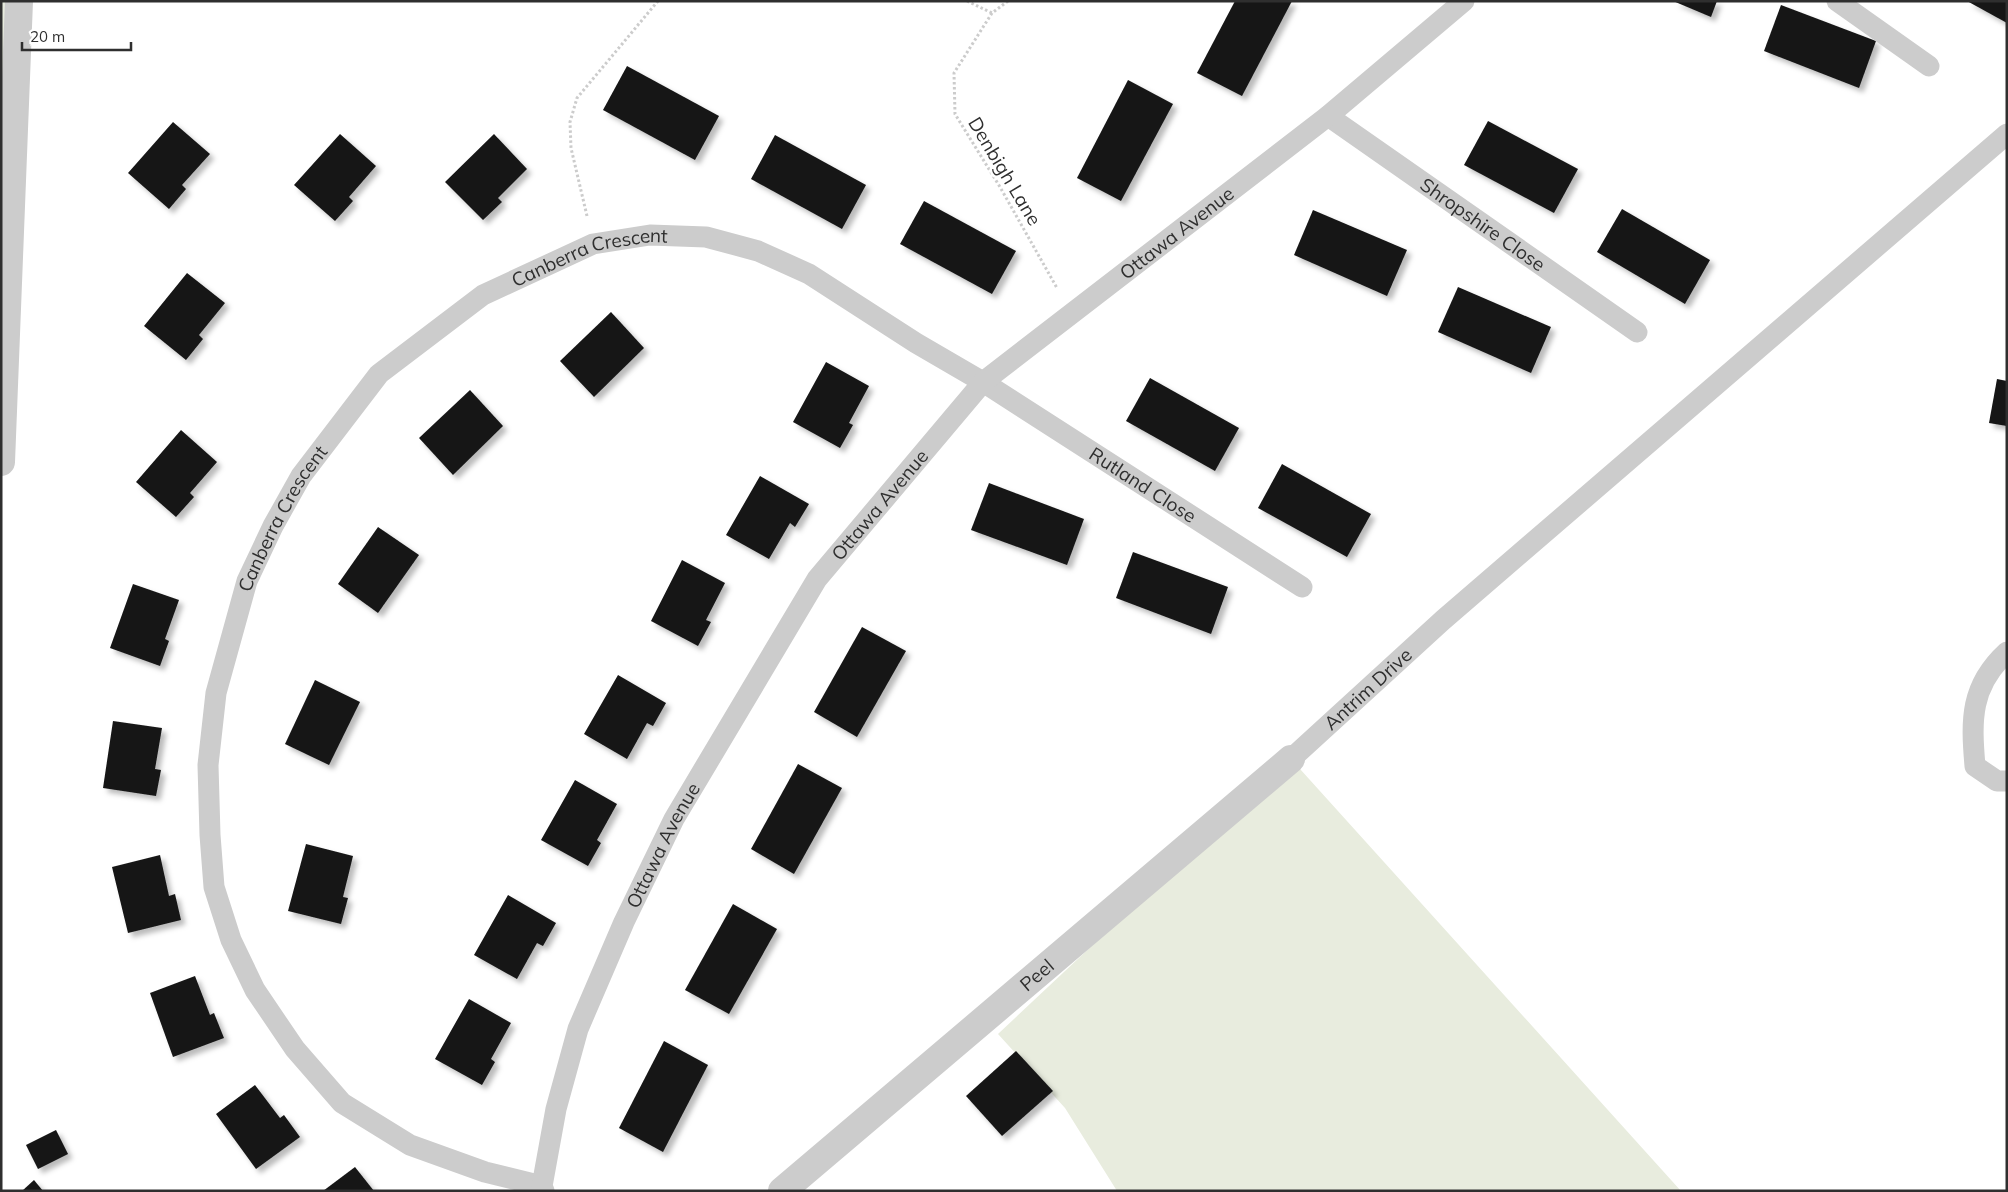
<svg xmlns="http://www.w3.org/2000/svg" width="2008" height="1192" viewBox="0 0 2008 1192" font-family="Mulish,sans-serif">
	<style>
		.green { fill: #e8ecde }
		.building { fill: #161616; filter: url(#shadow) }
		.lines { fill: none; stroke-linecap: round; stroke-linejoin: round }
		.path { stroke: #ccc; stroke-width: 3; stroke-dasharray: 2.5 2.5; stroke-linecap: butt }
		.service { stroke: #ccc; stroke-width: 21 }
		.minor { stroke: #ccc; stroke-width: 28 }
		.labels { text-anchor: middle; dominant-baseline: central; stroke-width: 5; stroke-linejoin: round; paint-order: stroke }
		.street-label { font-size: 19px; fill: #2f2f2f; stroke: #fff }
	</style>
	<defs>
		<filter id="shadow"><feDropShadow dx="4.5" dy="4.5" stdDeviation="2.5" flood-color="#0004"/></filter>
	</defs>
	<rect width="100%" height="100%" fill="#fff"/>
	<!-- green -->
	<g class="green">
		<path d="M 1,1 L 10,1 L 1,219 Z"/>
		<path d="M 1291,759 L 1681,1191 L 1117,1191 L 1065,1108 L 998,1034 Z"/>
	</g>
	<!-- building -->
	<g class="building">
		<path d="M 1235,1 L 1292,1 L 1242,96 L 1197,73 Z"/>
		<path d="M 1673,1 L 1717,1 L 1711,17 Z"/>
		<path d="M 1967,1 L 2007,1 L 2007,23 Z"/>
		<path d="M 1781,5 L 1876,41 L 1859,88 L 1764,51 Z"/>
		<path d="M 627,66 L 719,116 L 695,160 L 603,110 Z"/>
		<path d="M 1128,80 L 1173,104 L 1121,201 L 1077,178 Z"/>
		<path d="M 1488,121 L 1578,169 L 1554,213 L 1464,165 Z"/>
		<path d="M 173,122 L 210,154 L 182,185 L 186,189 L 169,209 L 128,173 Z"/>
		<path d="M 340,134 L 376,166 L 349,197 L 353,201 L 335,221 L 294,185 Z"/>
		<path d="M 494,134 L 527,169 L 498,198 L 502,202 L 483,220 L 445,182 Z"/>
		<path d="M 775,135 L 866,185 L 842,229 L 751,179 Z"/>
		<path d="M 924,201 L 1016,251 L 992,294 L 900,244 Z"/>
		<path d="M 1622,209 L 1710,260 L 1685,304 L 1597,252 Z"/>
		<path d="M 1313,210 L 1407,250 L 1387,296 L 1294,255 Z"/>
		<path d="M 187,273 L 225,303 L 199,335 L 203,339 L 186,360 L 144,326 Z"/>
		<path d="M 1458,287 L 1551,327 L 1531,373 L 1438,332 Z"/>
		<path d="M 611,312 L 644,348 L 594,397 L 560,361 Z"/>
		<path d="M 826,362 L 869,386 L 849,423 L 853,425 L 840,448 L 793,422 Z"/>
		<path d="M 1150,378 L 1239,428 L 1215,471 L 1126,421 Z"/>
		<path d="M 1997,379 L 2007,381 L 2007,426 L 1989,423 Z"/>
		<path d="M 470,390 L 503,426 L 453,475 L 419,438 Z"/>
		<path d="M 181,430 L 217,462 L 190,493 L 194,497 L 176,517 L 136,482 Z"/>
		<path d="M 1282,464 L 1371,514 L 1347,557 L 1258,508 Z"/>
		<path d="M 760,476 L 809,504 L 795,527 L 790,523 L 769,559 L 726,535 Z"/>
		<path d="M 989,483 L 1084,519 L 1067,565 L 971,530 Z"/>
		<path d="M 378,527 L 419,555 L 378,613 L 338,584 Z"/>
		<path d="M 1133,552 L 1228,587 L 1211,634 L 1116,598 Z"/>
		<path d="M 682,560 L 725,583 L 706,620 L 711,622 L 698,646 L 651,621 Z"/>
		<path d="M 133,584 L 179,600 L 165,639 L 169,641 L 160,666 L 110,648 Z"/>
		<path d="M 862,627 L 906,651 L 857,737 L 814,712 Z"/>
		<path d="M 618,675 L 666,703 L 653,726 L 647,723 L 627,759 L 584,734 Z"/>
		<path d="M 315,680 L 360,702 L 329,765 L 285,744 Z"/>
		<path d="M 113,721 L 162,728 L 155,769 L 161,770 L 156,796 L 103,788 Z"/>
		<path d="M 798,764 L 842,788 L 794,874 L 751,849 Z"/>
		<path d="M 575,780 L 617,804 L 597,840 L 601,843 L 588,866 L 541,840 Z"/>
		<path d="M 306,844 L 353,856 L 343,897 L 348,898 L 341,924 L 288,911 Z"/>
		<path d="M 160,855 L 169,896 L 175,894 L 181,920 L 128,933 L 112,867 Z"/>
		<path d="M 508,895 L 556,923 L 543,946 L 537,943 L 517,979 L 474,955 Z"/>
		<path d="M 733,904 L 777,929 L 729,1014 L 685,990 Z"/>
		<path d="M 195,976 L 210,1015 L 214,1013 L 224,1038 L 173,1057 L 150,993 Z"/>
		<path d="M 469,999 L 511,1023 L 491,1059 L 495,1062 L 482,1085 L 435,1059 Z"/>
		<path d="M 664,1041 L 708,1065 L 663,1152 L 619,1128 Z"/>
		<path d="M 1016,1051 L 1053,1091 L 1002,1136 L 966,1096 Z"/>
		<path d="M 255,1085 L 280,1118 L 284,1115 L 300,1137 L 256,1169 L 216,1114 Z"/>
		<path d="M 56,1130 L 68,1154 L 38,1169 L 26,1145 Z"/>
		<path d="M 355,1167 L 374,1191 L 323,1191 Z"/>
		<path d="M 34,1180 L 43,1191 L 22,1191 Z"/>
	</g>
	<g class="lines">
		<!-- path -->
		<g class="path">
			<path d="M 967,1 L 992,13"/>
			<path d="M 1008,1 L 992,13 L 954,73 L 955,114 L 1000,187 L 1057,288"/>
			<path d="M 587,216 L 571,148 L 570,122 L 577,98 L 658,1"/>
		</g>
		<!-- service -->
		<g class="service">
			<path d="M 1837,1 L 1929,66"/>
			<path id="s1" d="M 1328,116 L 1637,332"/>
			<path d="M 2007,652 C 1970,686 1971,720 1975,766 L 1997,781 L 2007,781"/>
			<path id="s2" d="M 1291,759 L 1443,620 L 2007,134"/>
			<path id="s3" d="M 542,1186 L 485,1172 L 410,1145 L 342,1103 L 295,1049 L 255,990 L 231,940 L 214,887 L 210,835 L 208,765 L 216,693 L 247,581 L 273,526 L 301,476 L 379,374 L 483,295 L 593,244 L 650,235 L 706,237 L 758,251 L 809,274 L 916,343 L 983,382 L 1302,587"/>
			<path id="s4" d="M 544,1191 L 542,1186 L 556,1109 L 578,1029 L 624,922 L 674,819 L 817,579 L 983,382 L 1328,116 L 1464,1"/>
		</g>
		<!-- minor -->
		<g class="minor">
			<path d="M 1,462 L 19,1"/>
			<path id="s5" d="M 782,1191 L 1291,759"/>
		</g>
	</g>
	<g class="labels">
		<!-- street labels -->
		<g class="street-label">
			<text transform="translate(1005 171) rotate(59)">Denbigh Lane</text>
			<text stroke="none"><textPath href="#s1" startOffset="189">Shropshire Close</textPath></text>
			<text stroke="none"><textPath href="#s4" startOffset="1179">Ottawa Avenue</textPath></text>
			<text stroke="none"><textPath href="#s3" startOffset="1275">Canberra Crescent</textPath></text>
			<text stroke="none"><textPath href="#s3" startOffset="1900">Rutland Close</textPath></text>
			<text stroke="none"><textPath href="#s4" startOffset="774">Ottawa Avenue</textPath></text>
			<text stroke="none"><textPath href="#s3" startOffset="855">Canberra Crescent</textPath></text>
			<text stroke="none"><textPath href="#s2" startOffset="104">Antrim Drive</textPath></text>
			<text stroke="none"><textPath href="#s4" startOffset="369">Ottawa Avenue</textPath></text>
			<text stroke="none"><textPath href="#s5" startOffset="334">Peel</textPath></text>
		</g>
	</g>
	<!-- border -->
	<rect width="2008" height="1192" fill="none" stroke="#2f2f2f" stroke-width="5"/>
	<!-- scale -->
	<path d="M22 42v8h109v-8" fill="none" stroke="#2f2f2f" stroke-width="2.5"/>
	<text x="30" y="42" font-size="15" fill="#2f2f2f" stroke="#ffffff" stroke-width="4" paint-order="stroke">20 m</text>
</svg>
